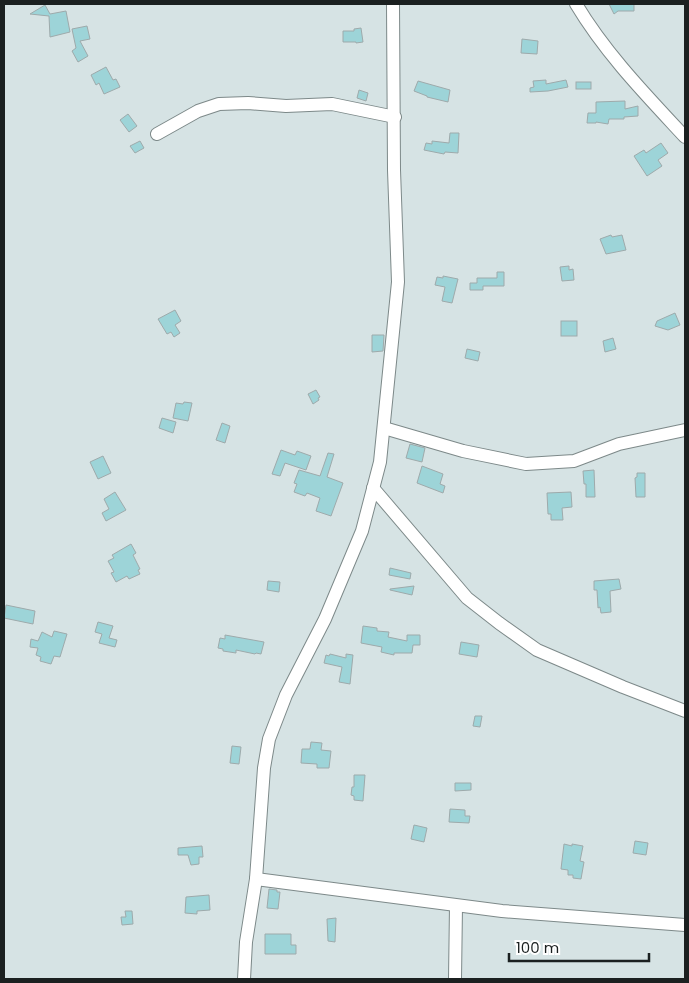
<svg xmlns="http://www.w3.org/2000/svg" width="689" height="983" viewBox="0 0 689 983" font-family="Poppins,sans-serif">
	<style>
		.building { fill: #9dd4d8; stroke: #9eaaab }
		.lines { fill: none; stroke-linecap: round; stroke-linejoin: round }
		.minor-casing { stroke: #7d8989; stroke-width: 14 }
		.minor { stroke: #fff; stroke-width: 12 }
	</style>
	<rect width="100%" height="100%" fill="#d6e3e4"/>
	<!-- building -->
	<g class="building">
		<path d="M 609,4 L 634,4 L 634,11 L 618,11 L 614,14 Z"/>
		<path d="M 45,5 L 50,14 L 66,11 L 70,32 L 50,37 L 49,16 L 30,14 Z"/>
		<path d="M 87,26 L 90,39 L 80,41 L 88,56 L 78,62 L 72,51 L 76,48 L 72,29 Z"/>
		<path d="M 361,28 L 363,42 L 356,43 L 356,42 L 343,42 L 343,31 L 354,31 L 354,29 Z"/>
		<path d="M 522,39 L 538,41 L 537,54 L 521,53 Z"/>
		<path d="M 106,67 L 113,80 L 116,79 L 120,87 L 104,94 L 99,83 L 96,85 L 91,75 Z"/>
		<path d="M 546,80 L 546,84 L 566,80 L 568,87 L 548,91 L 530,92 L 530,88 L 534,87 L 533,81 Z"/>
		<path d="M 418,81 L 450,90 L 448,102 L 427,97 L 427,96 L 414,91 Z"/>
		<rect x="576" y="82" width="15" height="7"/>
		<path d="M 359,90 L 368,93 L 366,101 L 357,98 Z"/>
		<path d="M 625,101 L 625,109 L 638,106 L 638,116 L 624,117 L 624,119 L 609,119 L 608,124 L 596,122 L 596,123 L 587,123 L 588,113 L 596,113 L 596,102 Z"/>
		<path d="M 128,114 L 137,126 L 129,132 L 120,120 Z"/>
		<path d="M 450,133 L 459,133 L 458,153 L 445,152 L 444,154 L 424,150 L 426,143 L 432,144 L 432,141 L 449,143 Z"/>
		<path d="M 140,141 L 144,148 L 135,153 L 130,146 Z"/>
		<path d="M 661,143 L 668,153 L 658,160 L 662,166 L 647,176 L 634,156 L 644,150 L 646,153 Z"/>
		<path d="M 611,235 L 612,237 L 622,235 L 626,250 L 606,254 L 600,239 Z"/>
		<path d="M 569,266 L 569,270 L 573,269 L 574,280 L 562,281 L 560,267 Z"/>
		<path d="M 497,272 L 504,272 L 504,286 L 483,286 L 483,290 L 470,290 L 470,283 L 477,283 L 477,278 L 497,278 Z"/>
		<path d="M 443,276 L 458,279 L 452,303 L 442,301 L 445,287 L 435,285 L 437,277 L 443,278 Z"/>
		<path d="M 175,310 L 181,321 L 175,325 L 180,333 L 174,337 L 171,332 L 167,334 L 158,319 Z"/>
		<path d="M 675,313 L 680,325 L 668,330 L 655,326 L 657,321 Z"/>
		<rect x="561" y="321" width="16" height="15"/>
		<path d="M 372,335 L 384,335 L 383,351 L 372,352 Z"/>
		<path d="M 613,338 L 616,349 L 605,352 L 603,341 Z"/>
		<path d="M 467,349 L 480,352 L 478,361 L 465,358 Z"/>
		<path d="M 316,390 L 320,397 L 318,398 L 319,400 L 313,404 L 308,394 Z"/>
		<path d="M 184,402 L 192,403 L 188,421 L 173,418 L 176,403 L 183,404 Z"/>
		<path d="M 162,418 L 176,422 L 173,433 L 159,428 Z"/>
		<path d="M 222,423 L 230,426 L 225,443 L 216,440 Z"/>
		<path d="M 410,444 L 425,448 L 422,462 L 406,458 Z"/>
		<path d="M 281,450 L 295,455 L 297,451 L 311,456 L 306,470 L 285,463 L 280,476 L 272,474 Z"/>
		<path d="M 328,453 L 334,454 L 327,477 L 343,483 L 331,516 L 316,511 L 320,498 L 307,493 L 305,496 L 294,492 L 297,484 L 294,483 L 299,470 L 320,476 Z"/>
		<path d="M 103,456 L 111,473 L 98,479 L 90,462 Z"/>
		<path d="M 422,466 L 443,474 L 440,484 L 445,486 L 443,493 L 417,483 Z"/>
		<path d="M 594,470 L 595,497 L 586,497 L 586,484 L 584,484 L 583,471 Z"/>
		<path d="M 637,473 L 645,473 L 645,497 L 636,497 L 635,478 L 637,477 Z"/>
		<path d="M 115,492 L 126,510 L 106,521 L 102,513 L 109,509 L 104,499 Z"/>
		<path d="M 571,492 L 572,507 L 562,508 L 563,520 L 551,520 L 551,514 L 548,514 L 547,493 Z"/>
		<path d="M 131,544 L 136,553 L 133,555 L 140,569 L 138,570 L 140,574 L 129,579 L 127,576 L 116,582 L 111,573 L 114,572 L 108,561 L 114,558 L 112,555 Z"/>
		<path d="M 390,568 L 411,573 L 410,579 L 389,575 Z"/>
		<path d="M 619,579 L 621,589 L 610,591 L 611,612 L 601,613 L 600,607 L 598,608 L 597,590 L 594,590 L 594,581 Z"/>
		<path d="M 268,581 L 280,582 L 279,592 L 267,590 Z"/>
		<path d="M 414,586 L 412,595 L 390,590 L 390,589 Z"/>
		<path d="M 6,605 L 35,611 L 33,624 L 4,618 Z"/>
		<path d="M 98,622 L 113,626 L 109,638 L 117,640 L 115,647 L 99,643 L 102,634 L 95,632 Z"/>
		<path d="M 363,626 L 377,628 L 377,631 L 389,632 L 388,637 L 407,641 L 407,635 L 420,635 L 420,645 L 413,645 L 412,653 L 394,653 L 394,655 L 381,652 L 382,647 L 361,643 Z"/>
		<path d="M 54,631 L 67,634 L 60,657 L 54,656 L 51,664 L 40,661 L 41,657 L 36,655 L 38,648 L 30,647 L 31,639 L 38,641 L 42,632 L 52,637 Z"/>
		<path d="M 225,635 L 264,642 L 261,654 L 256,653 L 255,654 L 236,650 L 236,653 L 223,651 L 223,649 L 218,648 L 220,638 L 225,639 Z"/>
		<path d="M 461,642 L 479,645 L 477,657 L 459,654 Z"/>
		<path d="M 330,654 L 346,658 L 346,654 L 353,655 L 350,684 L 339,682 L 342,667 L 324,663 L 326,655 L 329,656 Z"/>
		<path d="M 475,716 L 482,716 L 480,727 L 473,726 Z"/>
		<path d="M 311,742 L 322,743 L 321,750 L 331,751 L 329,768 L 317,768 L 317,764 L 301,763 L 302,749 L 310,749 Z"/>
		<path d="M 232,746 L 241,747 L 239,764 L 230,763 Z"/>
		<path d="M 354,775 L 365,775 L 363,801 L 354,800 L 354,796 L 351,795 L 352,787 L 354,787 Z"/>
		<path d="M 455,783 L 471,783 L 471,790 L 455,791 Z"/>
		<path d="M 450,809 L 465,810 L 465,816 L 470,816 L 469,823 L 449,822 Z"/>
		<path d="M 414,825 L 427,828 L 424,842 L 411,839 Z"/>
		<path d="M 635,841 L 648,843 L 646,855 L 633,853 Z"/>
		<path d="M 564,844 L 572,846 L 572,844 L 583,846 L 580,861 L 584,862 L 581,879 L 573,878 L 573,875 L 568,875 L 568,870 L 561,869 Z"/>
		<path d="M 202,846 L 203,857 L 199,857 L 199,864 L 191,865 L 188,855 L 178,855 L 178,848 Z"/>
		<path d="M 269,889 L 277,890 L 277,892 L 280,892 L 278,909 L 267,908 Z"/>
		<path d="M 209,895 L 210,910 L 197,911 L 197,914 L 185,913 L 186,897 Z"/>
		<path d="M 125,911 L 132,911 L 133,924 L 122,925 L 121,917 L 126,917 Z"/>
		<path d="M 336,918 L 335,942 L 328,941 L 327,919 Z"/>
		<path d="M 265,934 L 291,934 L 291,945 L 296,945 L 296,954 L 265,954 Z"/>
	</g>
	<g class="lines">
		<defs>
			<g id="minor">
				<path d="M 576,4 C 606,54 646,95 685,137"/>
				<path d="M 157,134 L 198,111 L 219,104 L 248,103 L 286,106 L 332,104 L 395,117"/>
				<path d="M 384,428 L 463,451 L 526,464 L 574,461 L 619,444 L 685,430"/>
				<path d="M 373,488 L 467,598 L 499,623 L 537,650 L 623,687 L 685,711"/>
				<path d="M 256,879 L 502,911 L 685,925"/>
				<path d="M 244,979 L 246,942 L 256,879 L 264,768 L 269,739 L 286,695 L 325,619 L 362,531 L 380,462 L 398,282 L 394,170 L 393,4"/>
				<path d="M 455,979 L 456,906"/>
			</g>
		</defs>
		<!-- minor casing -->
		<use href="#minor" class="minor-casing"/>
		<!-- minor -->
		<use href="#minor" class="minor"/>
	</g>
	<!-- border -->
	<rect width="689" height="983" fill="none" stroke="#1b2020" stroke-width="10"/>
	<!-- scale -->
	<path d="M509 953v8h140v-8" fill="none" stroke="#1b2020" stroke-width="2.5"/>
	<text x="516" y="953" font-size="15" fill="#1b2020" stroke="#ffffff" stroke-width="4" paint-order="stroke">100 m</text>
</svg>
